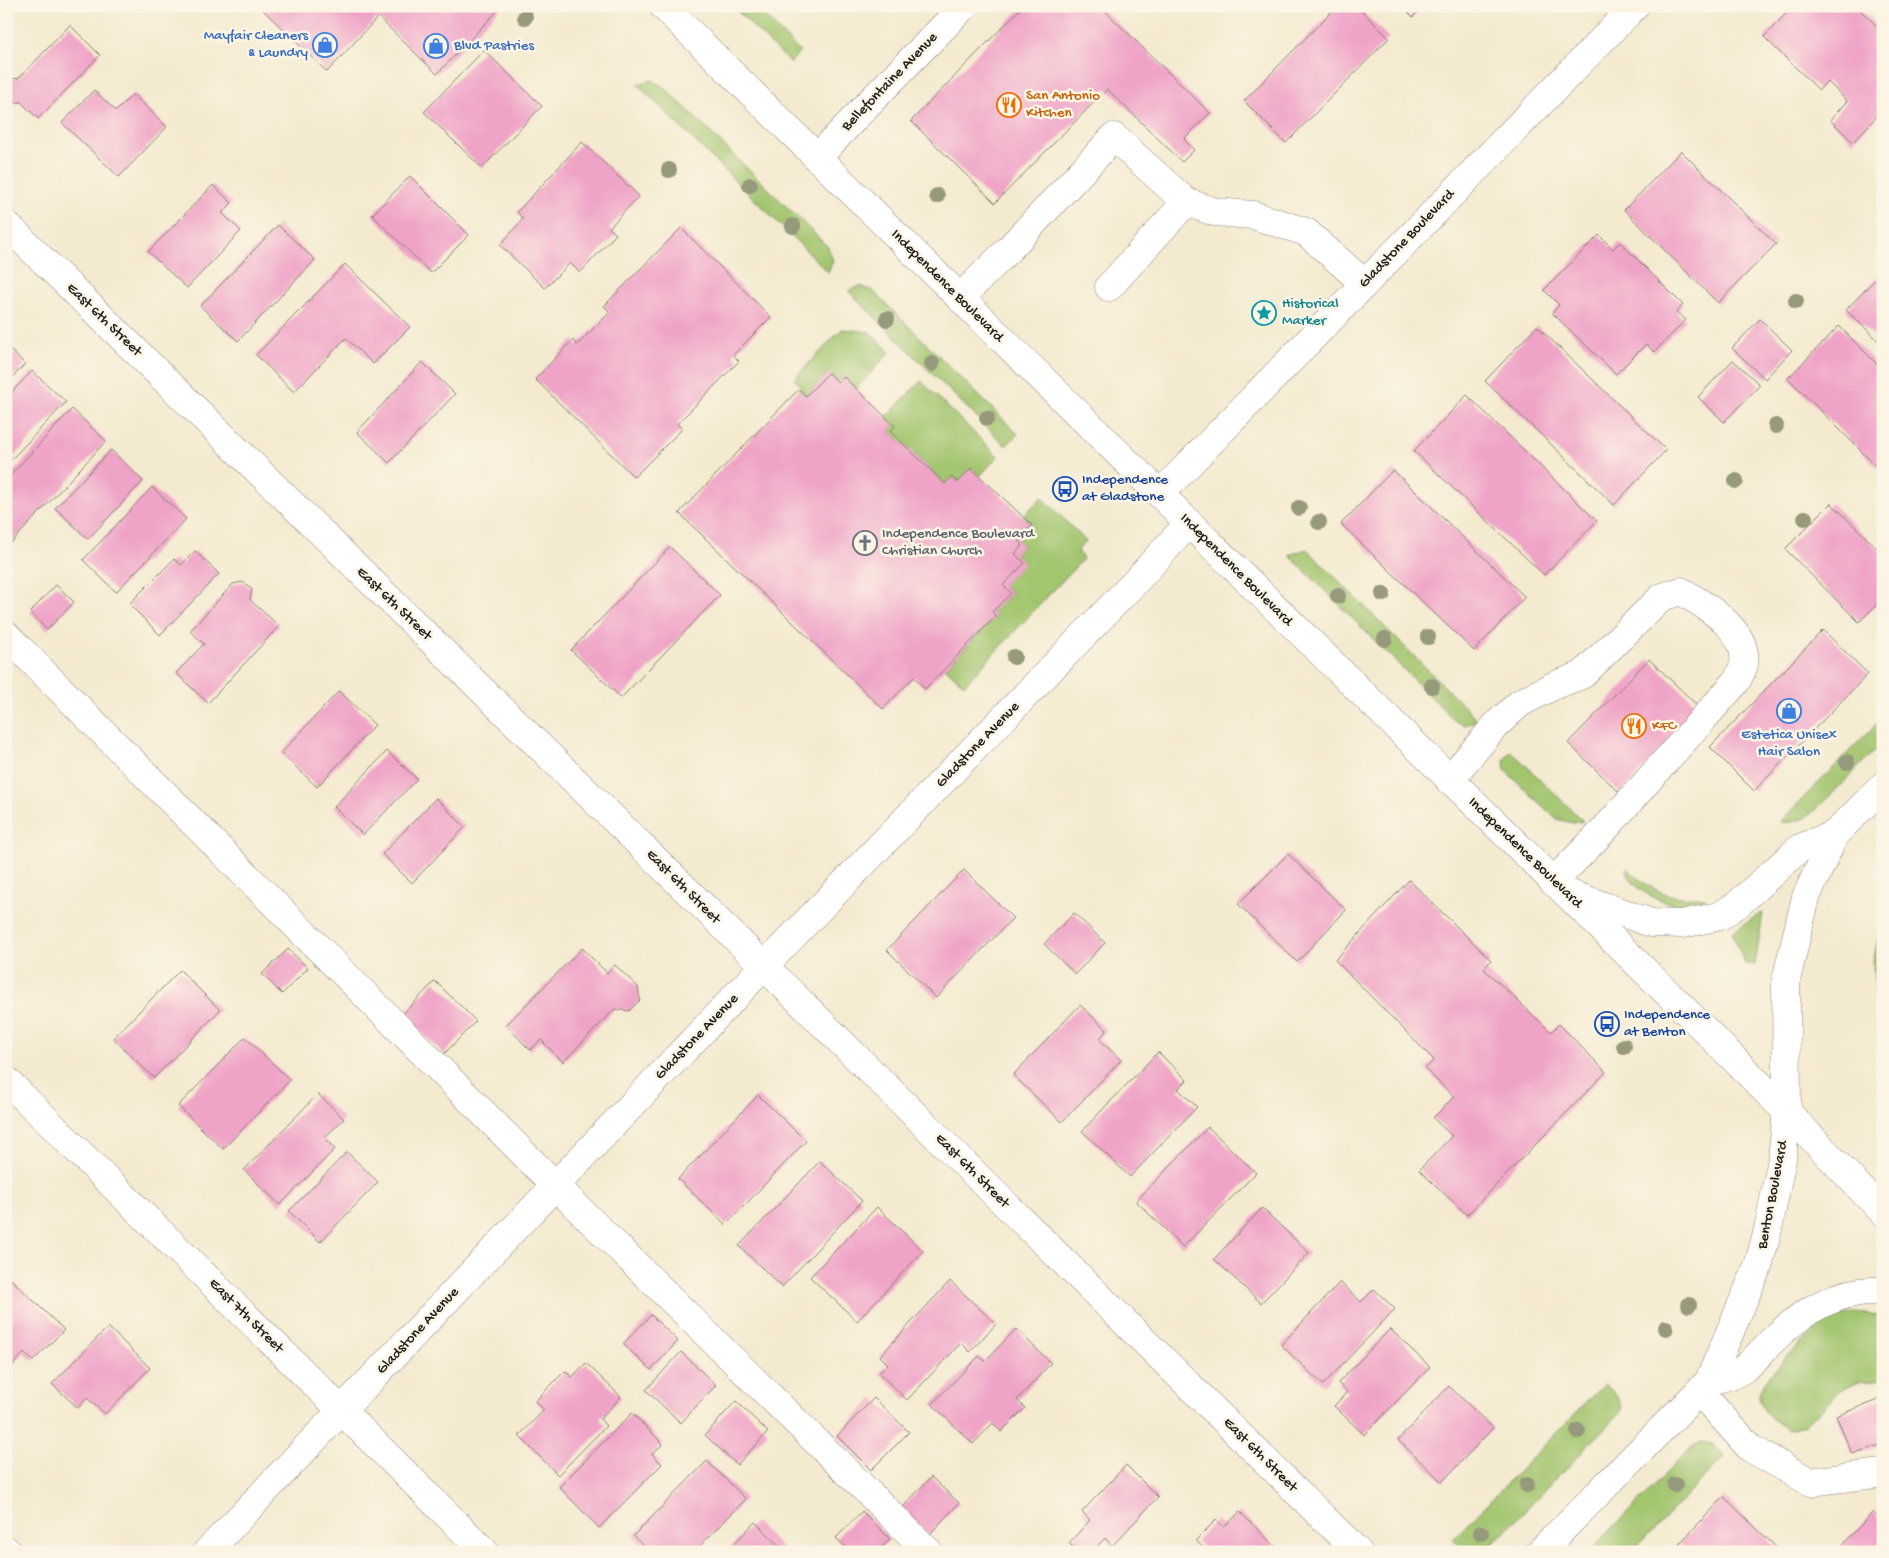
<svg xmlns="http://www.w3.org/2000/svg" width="1889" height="1558" viewBox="0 0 1889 1558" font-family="'Gochi Hand',sans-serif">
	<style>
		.green { fill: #a2c56e; stroke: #5f7045 }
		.building { fill: #efa4c7 }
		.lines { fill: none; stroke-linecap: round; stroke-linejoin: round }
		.minor-casing { stroke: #888376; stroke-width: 29 }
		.major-casing { stroke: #888376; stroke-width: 29 }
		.minor { stroke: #fff; stroke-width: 28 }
		.major { stroke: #fff; stroke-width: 28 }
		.tree { fill: #97997d }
		.labels { text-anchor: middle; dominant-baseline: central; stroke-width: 5; stroke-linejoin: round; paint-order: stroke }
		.shop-label { font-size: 15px; fill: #366cbe; stroke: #fcf5e5; text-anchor: end }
		.street-label { font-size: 15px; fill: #1c1c1c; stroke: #fcf5e5 }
		.food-label { font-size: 15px; fill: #c56008; stroke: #fcf5e5; text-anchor: start }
		.culture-label { font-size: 15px; fill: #0d838f; stroke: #fcf5e5; text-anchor: start }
		.transit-label { font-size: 15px; fill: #164399; stroke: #fcf5e5; text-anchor: start }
		.worship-label { font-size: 15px; fill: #5b616d; stroke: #fcf5e5; text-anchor: start }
	</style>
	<rect width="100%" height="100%" fill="#fcf5e5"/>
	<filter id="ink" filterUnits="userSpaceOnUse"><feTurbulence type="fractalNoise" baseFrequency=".02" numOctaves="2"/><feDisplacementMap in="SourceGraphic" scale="10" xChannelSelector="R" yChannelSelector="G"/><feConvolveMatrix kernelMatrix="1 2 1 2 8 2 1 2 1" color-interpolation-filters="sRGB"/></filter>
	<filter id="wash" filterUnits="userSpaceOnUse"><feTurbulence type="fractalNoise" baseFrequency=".0096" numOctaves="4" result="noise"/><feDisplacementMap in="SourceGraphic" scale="20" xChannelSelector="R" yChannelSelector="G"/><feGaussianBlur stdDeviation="1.12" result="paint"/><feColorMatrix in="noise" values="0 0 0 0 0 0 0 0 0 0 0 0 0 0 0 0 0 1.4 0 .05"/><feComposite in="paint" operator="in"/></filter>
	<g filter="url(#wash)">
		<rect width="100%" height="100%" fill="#f4ead0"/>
		<!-- green -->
		<g class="green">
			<path d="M 732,6 L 755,6 L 800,52 L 790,63 Z"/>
			<path d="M 652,80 L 665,88 L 828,247 L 833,261 L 828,272 L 637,84 Z"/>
			<path d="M 860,286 L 873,291 L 1018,434 L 1006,446 L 848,291 Z"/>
			<path d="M 842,329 L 870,332 L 890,352 L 856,389 L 844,377 L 838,382 L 828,373 L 806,396 L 799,389 L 801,386 L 794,379 Z"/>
			<path d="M 921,381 L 998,456 L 980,476 L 971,468 L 958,482 L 951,477 L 945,484 L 890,431 L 895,426 L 886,417 Z"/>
			<path d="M 1042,497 L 1086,541 L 1078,550 L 1083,559 L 964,685 L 946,668 L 996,616 L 992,612 L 1011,593 L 1003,585 L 1024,563 L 1015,554 L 1023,545 L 1018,540 L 1032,526 L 1022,517 Z"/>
			<path d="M 1307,549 L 1478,720 L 1465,725 L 1455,721 L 1289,555 Z"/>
			<path d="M 1883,717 L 1883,742 L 1817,809 C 1805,818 1796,824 1780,822 Z"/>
			<path d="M 1511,751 L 1583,821 L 1573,823 L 1556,819 L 1505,770 L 1504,760 Z"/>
			<path d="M 1627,868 C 1644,883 1658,895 1681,897 C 1689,898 1697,896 1705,898 L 1707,903 C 1698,905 1690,907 1680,905 C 1662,903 1627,889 1627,868 Z"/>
			<path d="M 1763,913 L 1755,965 L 1745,964 L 1732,932 C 1739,928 1758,914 1763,913 Z"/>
			<path d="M 1883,917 L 1883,1038 L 1878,1021 L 1873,962 Z"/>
			<path d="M 1852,1313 L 1883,1315 L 1883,1379 L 1859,1382 L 1840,1391 L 1805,1426 L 1787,1430 C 1775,1421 1760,1412 1759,1395 C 1758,1381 1816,1327 1830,1320 C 1837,1317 1845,1315 1852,1313 Z"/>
			<path d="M 1604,1384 C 1613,1392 1623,1399 1621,1412 L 1485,1552 L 1466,1552 L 1453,1539 Z"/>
			<path d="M 1701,1442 L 1713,1444 L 1725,1456 L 1632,1552 L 1589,1552 L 1686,1453 L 1695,1445 Z"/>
		</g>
		<g id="blocks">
			<!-- building -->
			<g class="building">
				<path d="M 259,6 L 502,6 L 437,74 L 378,17 L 327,72 Z"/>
				<path d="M 1023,6 L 1100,6 L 1210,113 L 1184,139 L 1194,150 L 1182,162 L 1107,89 L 995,203 L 911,121 Z"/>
				<path d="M 1337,6 L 1357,6 L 1389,38 L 1286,143 L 1244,101 Z"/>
				<path d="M 1402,6 L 1423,6 L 1413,17 Z"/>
				<path d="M 1793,6 L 1856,6 L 1883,32 L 1883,113 L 1881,112 L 1853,142 L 1830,120 L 1847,101 L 1827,81 L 1819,90 L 1764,37 Z"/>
				<path d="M 70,25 L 100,55 L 38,119 L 21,102 L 11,103 L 9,79 L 19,78 Z"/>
				<path d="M 484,50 L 542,106 L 482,168 L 424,112 Z"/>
				<path d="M 94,90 L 116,111 L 133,94 L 167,127 L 119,177 L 62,123 Z"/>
				<path d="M 582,142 L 639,196 L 609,228 L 616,234 L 580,273 L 570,263 L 545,288 L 500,245 L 523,219 L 517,212 Z"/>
				<path d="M 1681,151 L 1776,244 L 1718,303 L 1624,210 Z"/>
				<path d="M 410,176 L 469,235 L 431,273 L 372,215 Z"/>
				<path d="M 213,185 L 232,203 L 222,213 L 241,231 L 187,288 L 148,252 Z"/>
				<path d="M 278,225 L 315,260 L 238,341 L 200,306 Z"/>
				<path d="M 681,228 L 771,317 L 733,355 L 739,361 L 677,424 L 682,429 L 634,477 L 535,379 L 573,340 L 577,345 L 610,312 L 604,306 Z"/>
				<path d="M 1599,235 L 1613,249 L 1620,242 L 1683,305 L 1676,312 L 1686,320 L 1654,352 L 1646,344 L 1616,374 L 1552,313 L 1559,305 L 1544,290 Z"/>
				<path d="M 345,264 L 410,327 L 373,364 L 346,338 L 294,392 L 256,355 Z"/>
				<path d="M 1883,271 L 1883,345 L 1846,310 Z"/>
				<path d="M 1760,319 L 1792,350 L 1765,379 L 1732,348 Z"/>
				<path d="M 1537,326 L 1666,450 L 1614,505 L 1485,381 Z"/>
				<path d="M 1839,326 L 1883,370 L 1883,473 L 1788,378 Z"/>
				<path d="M 6,346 L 25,364 L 6,384 Z"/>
				<path d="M 1733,360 L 1760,385 L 1724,422 L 1698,397 Z"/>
				<path d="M 422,362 L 455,394 L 389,463 L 357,432 Z"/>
				<path d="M 32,371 L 66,402 L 6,465 L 6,398 Z"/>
				<path d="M 828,373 L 838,382 L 844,377 L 895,426 L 890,431 L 945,484 L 951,477 L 958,482 L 971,468 L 1032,525 L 1018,540 L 1023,545 L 1015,554 L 1025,563 L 1003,585 L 1011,593 L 992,612 L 996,616 L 925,689 L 914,677 L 883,709 L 679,513 L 799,389 L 806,396 Z"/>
				<path d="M 1467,395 L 1597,521 L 1544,575 L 1414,451 Z"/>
				<path d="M 72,409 L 106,441 L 11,543 L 6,539 L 6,480 Z"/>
				<path d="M 111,450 L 143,481 L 88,539 L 55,508 Z"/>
				<path d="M 1393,470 L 1525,597 L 1474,651 L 1341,524 Z"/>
				<path d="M 152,487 L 186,519 L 116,592 L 83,560 Z"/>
				<path d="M 1831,503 L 1883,554 L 1883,598 L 1859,622 L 1785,549 Z"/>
				<path d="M 670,547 L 720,595 L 621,698 L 571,650 Z"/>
				<path d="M 195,551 L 219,574 L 160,635 L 129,604 L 174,559 L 181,565 Z"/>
				<path d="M 243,582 L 252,589 L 250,600 L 279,626 L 208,703 L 176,673 L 204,644 L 190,631 L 233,584 Z"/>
				<path d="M 56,585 L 74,602 L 47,630 L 30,612 Z"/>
				<path d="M 1823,630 L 1868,674 L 1754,791 L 1710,747 Z"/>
				<path d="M 1649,659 L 1701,709 L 1620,793 L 1568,743 Z"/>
				<path d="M 339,691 L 375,725 L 317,787 L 281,753 Z"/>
				<path d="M 387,751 L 417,779 L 363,835 L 334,807 Z"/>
				<path d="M 436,798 L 465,827 L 412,883 L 382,854 Z"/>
				<path d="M 1288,854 L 1346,910 L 1297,962 L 1238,904 Z"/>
				<path d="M 964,870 L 1013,918 L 936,998 L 887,950 Z"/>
				<path d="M 1409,880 L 1491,960 L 1484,969 L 1551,1032 L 1559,1024 L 1606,1072 L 1467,1215 L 1419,1170 L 1452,1136 L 1433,1118 L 1454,1097 L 1425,1069 L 1434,1060 L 1335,960 Z"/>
				<path d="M 1074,913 L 1105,943 L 1075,974 L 1044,944 Z"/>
				<path d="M 582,948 L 607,973 L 615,965 L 638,987 L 640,1000 L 629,1011 L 615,1009 L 563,1062 L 541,1040 L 530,1050 L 506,1025 Z"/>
				<path d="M 288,949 L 308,968 L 282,994 L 262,974 Z"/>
				<path d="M 180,970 L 220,1010 L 154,1078 L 113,1038 Z"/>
				<path d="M 435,981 L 476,1021 L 444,1054 L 403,1014 Z"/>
				<path d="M 1080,1005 L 1107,1030 L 1099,1039 L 1121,1060 L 1062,1122 L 1013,1075 Z"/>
				<path d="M 245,1037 L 290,1080 L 223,1149 L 178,1106 Z"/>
				<path d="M 1158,1052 L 1187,1080 L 1178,1089 L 1197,1107 L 1130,1177 L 1082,1131 Z"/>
				<path d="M 318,1094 L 344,1119 L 324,1138 L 335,1149 L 280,1205 L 244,1170 Z"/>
				<path d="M 758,1095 L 806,1141 L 726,1225 L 678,1179 Z"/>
				<path d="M 1208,1127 L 1256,1173 L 1183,1247 L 1136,1201 Z"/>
				<path d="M 347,1152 L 378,1182 L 320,1242 L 289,1211 Z"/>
				<path d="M 820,1161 L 862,1201 L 782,1287 L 739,1246 Z"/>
				<path d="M 877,1207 L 923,1251 L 857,1321 L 810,1277 Z"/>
				<path d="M 1262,1208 L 1309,1253 L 1261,1303 L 1214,1259 Z"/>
				<path d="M 12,1280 L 64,1330 L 33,1361 L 24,1353 L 8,1370 L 6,1368 L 6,1286 Z"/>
				<path d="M 950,1281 L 996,1324 L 970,1352 L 961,1343 L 907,1400 L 879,1373 L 888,1364 L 880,1356 Z"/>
				<path d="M 1340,1282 L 1361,1302 L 1374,1289 L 1395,1309 L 1323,1385 L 1281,1345 Z"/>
				<path d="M 651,1315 L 678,1341 L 651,1370 L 623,1344 Z"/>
				<path d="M 108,1327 L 150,1368 L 105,1414 L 87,1398 L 78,1408 L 52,1384 Z"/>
				<path d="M 1016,1329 L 1051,1363 L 1017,1400 L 1025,1408 L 1001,1432 L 993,1423 L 973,1444 L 932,1404 L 979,1356 L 985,1361 Z"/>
				<path d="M 1390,1329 L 1430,1367 L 1364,1435 L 1334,1406 L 1347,1392 L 1338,1383 Z"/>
				<path d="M 681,1352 L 716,1385 L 681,1423 L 646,1390 Z"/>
				<path d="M 586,1363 L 621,1397 L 600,1419 L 606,1426 L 558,1475 L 519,1436 L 544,1410 L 535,1401 L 565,1371 L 572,1377 Z"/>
				<path d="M 1449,1386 L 1493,1428 L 1442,1482 L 1398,1440 Z"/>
				<path d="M 874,1398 L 909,1432 L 871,1470 L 837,1436 Z"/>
				<path d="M 1883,1398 L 1883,1444 L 1852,1454 L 1836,1416 Z"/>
				<path d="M 736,1401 L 768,1432 L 737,1465 L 705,1435 Z"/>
				<path d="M 632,1413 L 663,1444 L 652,1454 L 662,1464 L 599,1528 L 559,1487 Z"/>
				<path d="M 707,1461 L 746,1499 L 694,1552 L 650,1552 L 633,1536 Z"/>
				<path d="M 1126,1465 L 1158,1497 L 1112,1546 L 1105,1538 L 1092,1552 L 1078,1552 L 1069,1543 L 1090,1520 L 1082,1512 Z"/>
				<path d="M 931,1477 L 959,1503 L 929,1535 L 901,1509 Z"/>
				<path d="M 1724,1497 L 1781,1552 L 1687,1552 L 1679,1544 Z"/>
				<path d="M 862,1511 L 890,1539 L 877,1552 L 851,1552 L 836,1538 Z"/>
				<path d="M 1240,1512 L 1281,1552 L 1207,1552 L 1196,1540 L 1216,1520 L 1224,1527 Z"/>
				<path d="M 1873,1512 L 1883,1521 L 1883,1552 L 1836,1552 Z"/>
				<path d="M 755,1522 L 786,1552 L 726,1552 Z"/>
			</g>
		</g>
	</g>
	<g filter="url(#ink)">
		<use href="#blocks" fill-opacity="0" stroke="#888376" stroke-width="1"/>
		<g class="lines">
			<defs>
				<g id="minor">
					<path d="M 817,158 L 866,106 L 964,6"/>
					<path d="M 6,224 L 764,966 L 1358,1552"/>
					<path d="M 1109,287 L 1186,202"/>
					<path d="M 960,298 L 1010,248 L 1114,137 L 1186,202 L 1215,212 L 1253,215 L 1306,232 L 1364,283"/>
					<path d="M 1160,494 L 1635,6"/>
					<path d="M 6,635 L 582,1212 L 929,1552"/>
					<path d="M 1449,780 L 1496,725 L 1520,703 L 1553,686 L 1582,675 L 1662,597 L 1681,591 C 1705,605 1749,630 1744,664 C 1743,669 1739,676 1736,682 L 1603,831 L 1553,882"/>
					<path d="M 6,1080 L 485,1552"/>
					<path d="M 1699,1391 L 1750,1448 L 1810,1482 L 1883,1473"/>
					<path d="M 6,1550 L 8,1552"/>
					<path d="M 207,1552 L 764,966 L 1139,578 L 1189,523"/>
					<path d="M 1540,1552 L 1709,1381 L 1758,1266 L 1767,1234 L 1782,1159 L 1787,1112 L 1786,980 L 1806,897 L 1835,834 L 1883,786"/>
				</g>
				<g id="major">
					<path d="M 663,6 L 1696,1021 L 1787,1112 L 1883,1212"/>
					<path d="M 1573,895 L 1651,923 L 1682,924 L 1720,916 L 1738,904 L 1800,848 L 1835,834"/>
					<path d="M 1709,1381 C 1719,1378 1733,1376 1742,1370 C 1753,1363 1763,1349 1773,1340 C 1802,1311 1840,1288 1883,1291"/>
				</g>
			</defs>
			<!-- minor casing -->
			<use href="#minor" class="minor-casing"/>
			<!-- major casing -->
			<use href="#major" class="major-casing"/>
			<!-- minor -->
			<use href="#minor" class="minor"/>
			<!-- major -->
			<use href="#major" class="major"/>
		</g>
		<!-- trees -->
		<g class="tree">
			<circle cx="525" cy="17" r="8"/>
			<circle cx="669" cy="170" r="8"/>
			<circle cx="750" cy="185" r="8"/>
			<circle cx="937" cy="196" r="8"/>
			<circle cx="793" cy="226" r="8"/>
			<circle cx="1796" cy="301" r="8"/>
			<circle cx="887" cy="319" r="8"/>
			<circle cx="932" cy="364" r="8"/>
			<circle cx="987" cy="418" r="8"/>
			<circle cx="1776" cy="426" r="8"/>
			<circle cx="1736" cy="481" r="8"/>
			<circle cx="1299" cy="508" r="8"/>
			<circle cx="1805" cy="518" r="8"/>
			<circle cx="1319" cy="522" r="8"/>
			<circle cx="1383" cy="594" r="8"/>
			<circle cx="1338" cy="596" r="8"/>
			<circle cx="1428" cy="637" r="8"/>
			<circle cx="1385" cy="639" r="8"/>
			<circle cx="1014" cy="657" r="8"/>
			<circle cx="1432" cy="686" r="8"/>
			<circle cx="1847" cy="762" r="8"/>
			<circle cx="1624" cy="1046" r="8"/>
			<circle cx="1689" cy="1305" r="8"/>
			<circle cx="1666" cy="1328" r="8"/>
			<circle cx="1578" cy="1431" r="8"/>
			<circle cx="1527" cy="1485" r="8"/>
			<circle cx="1675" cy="1485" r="8"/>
			<circle cx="1481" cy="1533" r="8"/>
		</g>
	</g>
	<!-- icons -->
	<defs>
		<symbol id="shop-ring" viewBox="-11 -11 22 22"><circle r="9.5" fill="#fcf5e5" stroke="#3f7fe0" stroke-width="1.5"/><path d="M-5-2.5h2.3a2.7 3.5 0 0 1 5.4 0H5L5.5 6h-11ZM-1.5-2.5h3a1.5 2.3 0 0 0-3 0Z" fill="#3f7fe0"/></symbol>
		<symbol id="restaurant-ring" viewBox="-11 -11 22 22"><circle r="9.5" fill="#fcf5e5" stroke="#e8710a" stroke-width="1.5"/><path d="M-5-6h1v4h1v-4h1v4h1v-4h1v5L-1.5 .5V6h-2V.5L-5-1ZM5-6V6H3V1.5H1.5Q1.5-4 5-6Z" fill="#e8710a"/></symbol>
		<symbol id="sight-ring" viewBox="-11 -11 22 22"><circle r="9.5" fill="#fcf5e5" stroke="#0f9aa8" stroke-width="1.5"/><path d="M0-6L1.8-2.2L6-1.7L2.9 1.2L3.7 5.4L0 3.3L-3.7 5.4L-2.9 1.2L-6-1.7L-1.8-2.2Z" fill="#0f9aa8"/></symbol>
		<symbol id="bus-ring" viewBox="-11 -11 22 22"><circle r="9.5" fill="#fcf5e5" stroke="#1a4fb4" stroke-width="1.5"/><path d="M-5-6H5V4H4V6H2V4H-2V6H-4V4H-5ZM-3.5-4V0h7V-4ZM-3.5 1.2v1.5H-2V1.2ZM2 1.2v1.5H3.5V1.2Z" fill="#1a4fb4"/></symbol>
		<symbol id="church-ring" viewBox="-11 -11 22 22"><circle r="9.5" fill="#fcf5e5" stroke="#6b7280" stroke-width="1.5"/><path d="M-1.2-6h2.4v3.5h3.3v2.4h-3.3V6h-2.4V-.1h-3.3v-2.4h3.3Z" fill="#6b7280"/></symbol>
	</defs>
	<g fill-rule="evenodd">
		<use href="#shop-ring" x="311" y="31" width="28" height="28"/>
		<use href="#shop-ring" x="422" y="32" width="28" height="28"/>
		<use href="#restaurant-ring" x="995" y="91" width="28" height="28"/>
		<use href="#sight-ring" x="1250" y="299" width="28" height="28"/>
		<use href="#bus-ring" x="1051" y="475" width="28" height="28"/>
		<use href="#church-ring" x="851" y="529" width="28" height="28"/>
		<use href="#shop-ring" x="1775" y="697" width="28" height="28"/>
		<use href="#restaurant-ring" x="1620" y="712" width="28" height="28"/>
		<use href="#bus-ring" x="1593" y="1010" width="28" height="28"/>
	</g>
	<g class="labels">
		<!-- shop labels -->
		<g class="shop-label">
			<text x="308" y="36">Mayfair Cleaners<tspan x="308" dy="17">&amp; Laundry</tspan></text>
			<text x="454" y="46" text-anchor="start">Blvd Pastries</text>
			<text x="1789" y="735" text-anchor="middle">Estetica Unisex<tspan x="1789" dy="17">Hair Salon</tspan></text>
		</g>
		<!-- street labels -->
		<g class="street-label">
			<text transform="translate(890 82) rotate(-46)">Bellefontaine Avenue</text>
			<text transform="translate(1407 239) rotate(-46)">Gladstone Boulevard</text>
			<text transform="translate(947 286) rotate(45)">Independence Boulevard</text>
			<text transform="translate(104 320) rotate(44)">East 6th Street</text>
			<text transform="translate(1236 570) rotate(45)">Independence Boulevard</text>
			<text transform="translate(394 604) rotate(44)">East 6th Street</text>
			<text transform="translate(978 745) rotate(-46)">Gladstone Avenue</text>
			<text transform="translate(1525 853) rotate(44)">Independence Boulevard</text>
			<text transform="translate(683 887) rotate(45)">East 6th Street</text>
			<text transform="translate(697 1037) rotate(-46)">Gladstone Avenue</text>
			<text transform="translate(972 1171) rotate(45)">East 6th Street</text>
			<text transform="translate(1773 1195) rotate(-79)">Benton Boulevard</text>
			<text transform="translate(246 1316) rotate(45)">East 7th Street</text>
			<text transform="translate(418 1331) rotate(-47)">Gladstone Avenue</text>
			<text transform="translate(1260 1455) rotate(45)">East 6th Street</text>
		</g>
		<!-- food labels -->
		<g class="food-label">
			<text x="1026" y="96">San Antonio<tspan x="1026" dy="17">Kitchen</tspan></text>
			<text x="1652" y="726">KFC</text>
		</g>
		<!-- culture labels -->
		<g class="culture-label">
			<text x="1282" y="304">Historical<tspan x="1282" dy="17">Marker</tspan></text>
		</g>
		<!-- transit labels -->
		<g class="transit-label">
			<text x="1082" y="480">Independence<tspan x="1082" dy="17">at Gladstone</tspan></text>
			<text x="1624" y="1015">Independence<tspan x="1624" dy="17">at Benton</tspan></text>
		</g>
		<!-- worship labels -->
		<g class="worship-label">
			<text x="882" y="534">Independence Boulevard<tspan x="882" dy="17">Christian Church</tspan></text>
		</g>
	</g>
	<!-- margin -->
	<rect width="1889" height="1558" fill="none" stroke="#fcf5e5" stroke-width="25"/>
</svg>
